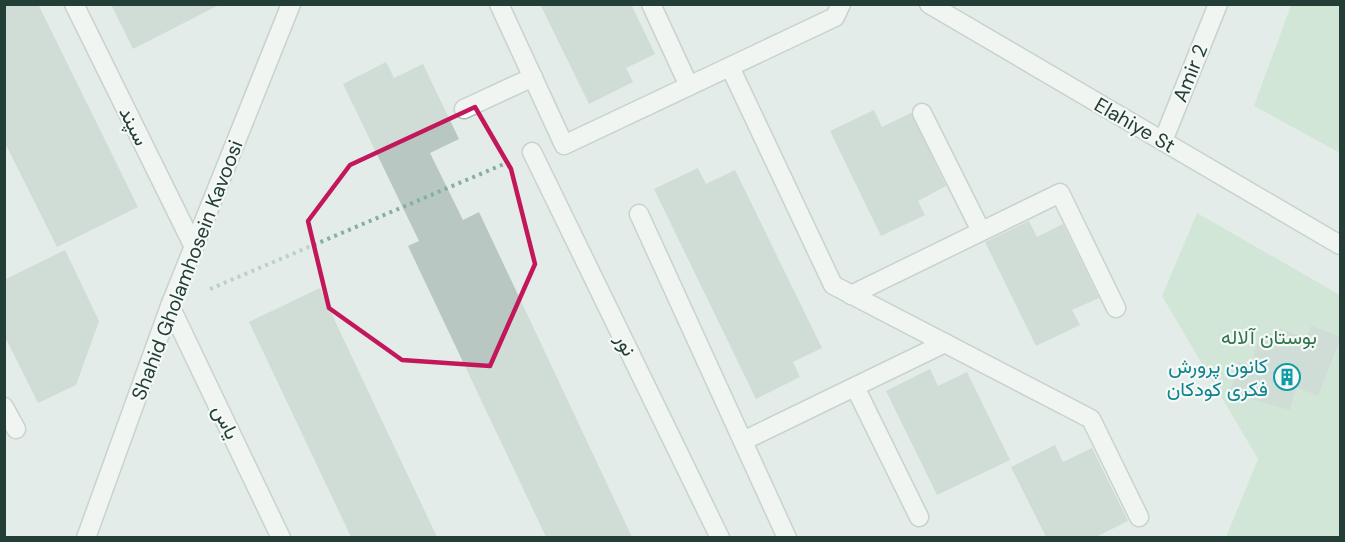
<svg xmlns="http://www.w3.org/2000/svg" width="1345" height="542" viewBox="0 0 1345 542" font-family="'DM Sans',Vazirmatn,sans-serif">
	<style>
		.green { fill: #bdddc6 }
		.building { fill: #b8c7c1 }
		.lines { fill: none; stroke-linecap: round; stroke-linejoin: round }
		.minor-casing { stroke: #a6b4af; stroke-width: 21 }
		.tertiary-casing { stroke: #a6b4af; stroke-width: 21 }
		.path { stroke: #85afa3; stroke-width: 4; stroke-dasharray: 3 4.5; stroke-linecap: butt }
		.minor { stroke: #fff; stroke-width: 18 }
		.tertiary { stroke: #fff; stroke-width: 18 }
		.marked { fill: none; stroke: #c2185b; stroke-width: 4.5; stroke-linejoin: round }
		.labels { text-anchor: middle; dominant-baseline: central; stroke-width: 4.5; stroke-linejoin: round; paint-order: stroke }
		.street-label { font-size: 20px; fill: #233d37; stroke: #f4f9f6 }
		.park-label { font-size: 20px; fill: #2f734b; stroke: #f4f9f6 }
		.culture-label { font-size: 20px; fill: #0d838f; stroke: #f4f9f6; text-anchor: end }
	</style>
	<rect width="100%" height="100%" fill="#e3ece8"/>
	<!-- green -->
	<g class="green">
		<path d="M 1291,5 L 1340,5 L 1340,153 L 1254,106 Z"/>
		<path d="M 1197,213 L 1340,295 L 1340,537 L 1226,537 L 1258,459 L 1162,296 Z"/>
	</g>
	<!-- building -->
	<g class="building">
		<path d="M 4,4 L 38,4 L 138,207 L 57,247 L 4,141 Z"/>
		<path d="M 111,4 L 221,4 L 133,49 Z"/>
		<path d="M 540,4 L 631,4 L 655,54 L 626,68 L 633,82 L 589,104 Z"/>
		<path d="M 386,62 L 394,78 L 423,64 L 459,139 L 430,153 L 463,220 L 479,212 L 632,537 L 546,537 L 408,246 L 419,241 L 343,84 Z"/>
		<path d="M 874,110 L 882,127 L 911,113 L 946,186 L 918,201 L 925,215 L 881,236 L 830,131 Z"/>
		<path d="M 698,168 L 706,184 L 735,170 L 822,348 L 793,362 L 800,377 L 756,399 L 654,189 Z"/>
		<path d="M 1029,221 L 1037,237 L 1063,224 L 1099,298 L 1072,310 L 1080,325 L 1036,346 L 985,242 Z"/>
		<path d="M 65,250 L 99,321 L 76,385 L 38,403 L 4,335 L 4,280 Z"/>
		<path d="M 320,288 L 343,338 L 437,537 L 351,537 L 296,421 L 249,322 Z"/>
		<path d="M 1311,326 L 1341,337 L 1318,396 L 1296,387 L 1290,410 L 1230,393 L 1238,362 L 1251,366 L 1258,340 L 1281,329 L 1306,338 Z"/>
		<path d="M 930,369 L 938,386 L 967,372 L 1010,460 L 937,495 L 886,391 Z"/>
		<path d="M 1055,445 L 1063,462 L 1092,448 L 1128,521 L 1096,537 L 1046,537 L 1011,467 Z"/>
	</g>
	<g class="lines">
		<defs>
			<g id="minor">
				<path d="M 74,4 L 194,247"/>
				<path d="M 499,4 L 564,145 L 835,17 L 841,4"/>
				<path d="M 651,4 L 689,86"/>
				<path d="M 730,67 L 833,285 L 1091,419 L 1139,517"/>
				<path d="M 464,109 L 533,77"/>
				<path d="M 922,113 L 981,231"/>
				<path d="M 532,152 L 720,538"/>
				<path d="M 639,214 L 787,538"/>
				<path d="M 851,295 L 1060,193 L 1116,308"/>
				<path d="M 170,306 L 281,538"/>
				<path d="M 855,387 L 919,517"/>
				<path d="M 4,407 L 16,429"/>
				<path d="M 743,441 L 945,343"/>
			</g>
			<g id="tertiary">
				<path d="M 929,4 L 1340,245"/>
				<path d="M 1163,141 L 1218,4"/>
				<path d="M 86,538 L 170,306 L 291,4"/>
			</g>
		</defs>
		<!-- minor casing -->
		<use href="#minor" class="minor-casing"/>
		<!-- tertiary casing -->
		<use href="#tertiary" class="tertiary-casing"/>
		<!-- path -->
		<path class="path" d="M 210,289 L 504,164"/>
		<!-- minor -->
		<use href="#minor" class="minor"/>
		<!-- tertiary -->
		<use href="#tertiary" class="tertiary"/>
	</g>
	<!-- marked area -->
	<path d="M0 0H1345V542H0ZM 475,107 L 511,169 L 535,264 L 490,366 L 402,360 L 329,308 L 308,221 L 350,165 Z" fill="#e3ece8" fill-opacity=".55" fill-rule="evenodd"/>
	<path class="marked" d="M 475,107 L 511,169 L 535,264 L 490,366 L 402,360 L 329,308 L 308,221 L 350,165 Z"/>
	<!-- icons -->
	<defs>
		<symbol id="building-ring" viewBox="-11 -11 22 22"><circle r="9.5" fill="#f4f9f6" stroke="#0f9aa8" stroke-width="1.5"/><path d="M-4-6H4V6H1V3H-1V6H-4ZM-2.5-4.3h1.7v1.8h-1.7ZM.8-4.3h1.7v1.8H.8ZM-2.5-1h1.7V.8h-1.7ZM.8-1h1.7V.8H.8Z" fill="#0f9aa8"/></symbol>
	</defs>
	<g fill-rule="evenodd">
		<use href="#building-ring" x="1272" y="362" width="30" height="30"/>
	</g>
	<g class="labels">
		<!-- street labels -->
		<g class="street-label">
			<text transform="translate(1190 73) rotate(-68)">Amir 2</text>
			<text transform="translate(1135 125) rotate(30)">Elahiye St</text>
			<text transform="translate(134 126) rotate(64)">سپند</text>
			<text transform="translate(187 270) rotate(-69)">Shahid Gholamhosein Kavoosi</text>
			<text transform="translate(626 345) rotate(64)">نور</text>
			<text transform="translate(226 422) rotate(64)">یاس</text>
		</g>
		<!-- park labels -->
		<g class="park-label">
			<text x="1269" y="337">بوستان آلاله</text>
		</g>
		<!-- culture labels -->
		<g class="culture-label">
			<text x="1268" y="366">کانون پرورش<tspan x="1268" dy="23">فکری کودکان</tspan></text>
		</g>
	</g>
	<!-- border -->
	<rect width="1345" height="542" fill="none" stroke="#233d37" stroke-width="12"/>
</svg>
